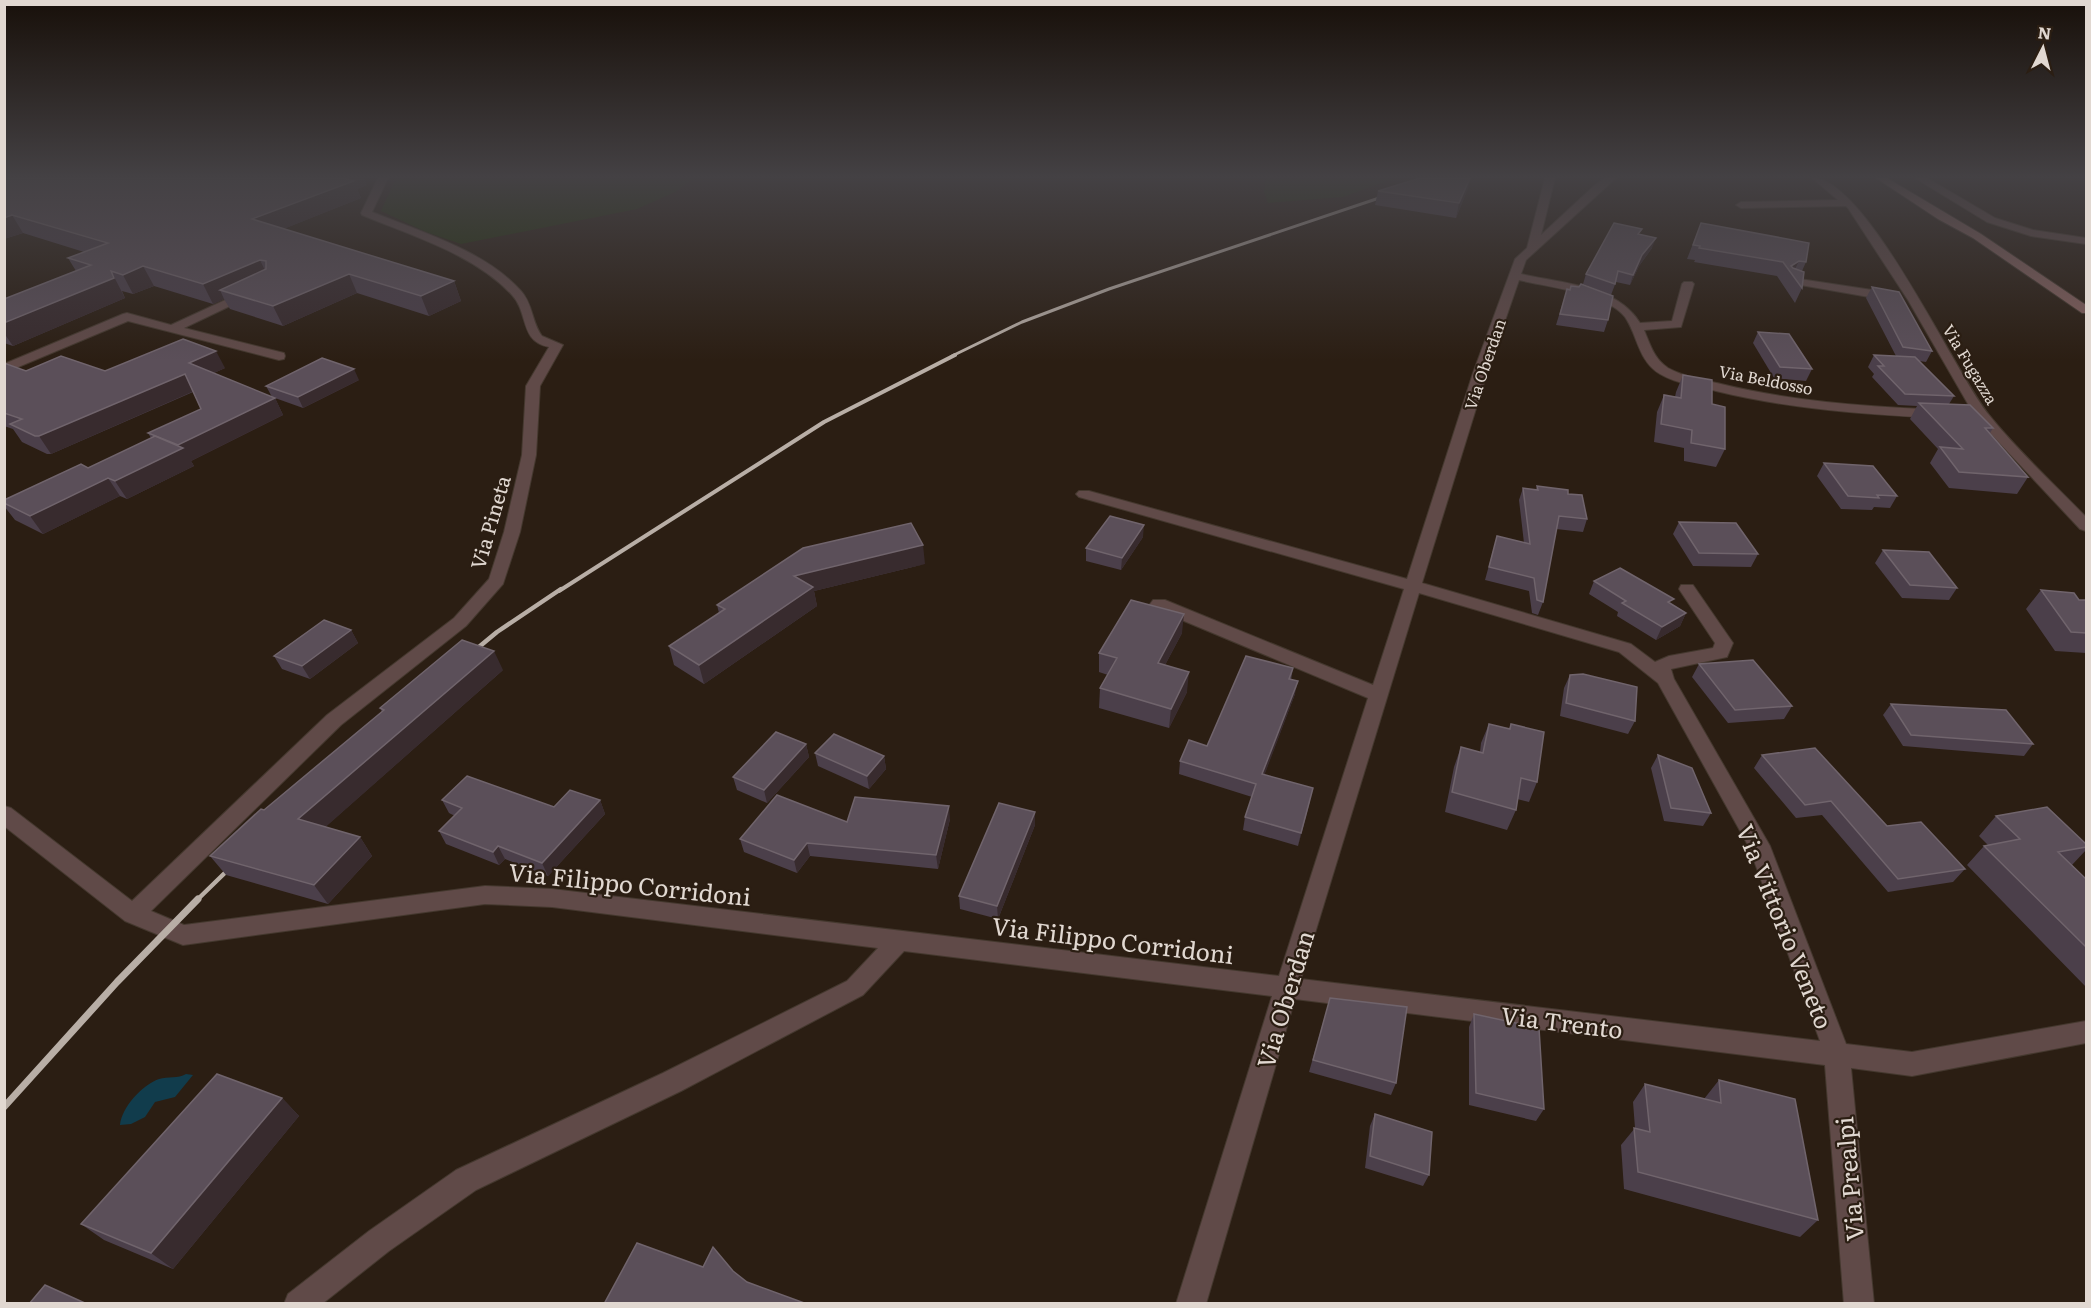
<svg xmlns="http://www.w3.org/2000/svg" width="2091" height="1308" viewBox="0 0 2091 1308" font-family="Literata,serif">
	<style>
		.green { fill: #22310c }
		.water { fill: #113c4c }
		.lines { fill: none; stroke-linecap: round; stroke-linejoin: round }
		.street-casing { stroke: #44382e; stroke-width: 2 }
		.secondary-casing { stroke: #44382e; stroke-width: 2 }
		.street { fill: #604a48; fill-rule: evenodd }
		.secondary { fill: #83605d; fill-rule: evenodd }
		.rail-far3 { stroke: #b8aea6; stroke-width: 3 }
		.rail-far2 { stroke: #b8aea6; stroke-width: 4 }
		.rail-far1 { stroke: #b8aea6; stroke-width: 4.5 }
		.rail { stroke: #b8aea6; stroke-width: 7 }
		.wall { fill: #4b3f4a }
		.shaded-wall { fill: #382b2e }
		.building { fill: #5b4f59; stroke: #70646c; stroke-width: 1.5 }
		.labels { text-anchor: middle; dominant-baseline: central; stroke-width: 4.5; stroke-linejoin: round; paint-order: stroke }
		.far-street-label { font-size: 16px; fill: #e1d8d1; stroke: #2b1e13 }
		.street-label { font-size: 20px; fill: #e1d8d1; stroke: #2b1e13 }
		.near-street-label { font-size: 24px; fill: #e1d8d1; stroke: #2b1e13 }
	</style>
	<rect width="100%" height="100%" fill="#2b1e13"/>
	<!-- green -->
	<g class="green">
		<path d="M 396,178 L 695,178 L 675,192 L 637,209 L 461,244 L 426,232 L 381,211 Z"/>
		<path d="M 1266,178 L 1396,178 L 1343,197 L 1268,203 L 1264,192 Z"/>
	</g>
	<!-- water -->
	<path class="water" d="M 186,1074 L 193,1075 L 175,1097 L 155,1102 L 145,1117 L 131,1124 L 120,1125 C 122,1107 142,1085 159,1079 C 168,1076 178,1079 186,1074 Z"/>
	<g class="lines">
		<defs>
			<g id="street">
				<path d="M 378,178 L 388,178 L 372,212 C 419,231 486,251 521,291 C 533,304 532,323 542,336 L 563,345 L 540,386 L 536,455 L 520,532 L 503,584 L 466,626 L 341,725 L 151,911 L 184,925 L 485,886 L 552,889 L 1279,976 L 1368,698 L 1153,608 L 1150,604 L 1153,600 L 1165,600 L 1373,685 L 1404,589 L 1079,497 L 1076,494 L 1079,491 L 1089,491 L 1407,579 L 1473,373 L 1515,259 L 1527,248 L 1545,178 L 1555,178 L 1541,235 L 1595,185 L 1605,178 L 1616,178 L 1526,260 L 1521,274 C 1561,283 1617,285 1640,323 L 1672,321 L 1682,284 L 1684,282 L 1692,282 L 1694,284 L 1681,327 L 1644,330 C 1650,344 1654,359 1668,368 C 1684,377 1704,380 1721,384 C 1803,404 1888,408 1972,411 L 1908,300 L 1848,208 L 1846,206 L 1741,208 L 1736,205 L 1741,202 L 1838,200 L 1812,178 C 1866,177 1954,372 1989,415 C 2018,451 2054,484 2086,517 L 2086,531 L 2080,529 L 1978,420 C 1890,416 1802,412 1716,391 C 1698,386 1677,384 1660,374 C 1638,361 1638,336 1625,317 C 1607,293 1547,287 1519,280 L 1487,373 L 1422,583 L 1631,644 L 1655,662 L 1669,656 L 1713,648 L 1715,643 L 1679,589 L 1681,585 L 1693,585 L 1733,643 L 1727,657 L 1671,669 L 1674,679 L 1770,846 L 1846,1044 L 1912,1052 L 2086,1021 L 2086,1043 L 1912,1076 L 1851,1068 L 1874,1304 L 1844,1304 L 1825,1065 L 1295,999 L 1206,1304 L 1176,1304 L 1272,996 L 904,951 L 863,995 L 681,1091 L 476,1190 L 389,1251 L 322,1304 L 284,1304 L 288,1294 L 369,1231 L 456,1170 L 663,1073 L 847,981 L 878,948 L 552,907 L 485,904 L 183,945 L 125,921 L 4,826 L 4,806 L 11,808 L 132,901 L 327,715 L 454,618 L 489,579 L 504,532 L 522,455 L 526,386 L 549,347 C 519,341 529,313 512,295 C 474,254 412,236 362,215 L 361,213 ZM 1419,593 L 1619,652 L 1658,683 L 1749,847 L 1820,1041 L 1301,979 Z"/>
				<path d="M 1915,178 L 1927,178 L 1995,218 L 2033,230 L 2086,238 L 2086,244 L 2031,236 L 1987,222 Z"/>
				<path d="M 1793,278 L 1892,293 L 1898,297 L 1892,301 L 1789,283 L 1789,279 Z"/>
				<path d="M 249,289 L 253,291 L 253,295 L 184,328 L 284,353 L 285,356 L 284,359 L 279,360 L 128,321 L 4,373 L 4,364 L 123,314 L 127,313 L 171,325 Z"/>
			</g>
			<path id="secondary" d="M 1876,178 L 1887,178 L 1981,234 L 2086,305 L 2086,313 L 2082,313 L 1973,238 L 1938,219 Z"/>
		</defs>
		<!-- street casing -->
		<use href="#street" class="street-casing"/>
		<!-- secondary casing -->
		<use href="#secondary" class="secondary-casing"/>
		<!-- street -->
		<use href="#street" class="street"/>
		<!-- secondary -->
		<use href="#secondary" class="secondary"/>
		<!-- rail-far3 -->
		<path class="rail-far3" d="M 952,356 L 1022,322 L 1109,289 L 1391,194"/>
		<!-- rail-far2 -->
		<path class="rail-far2" d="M 559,591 L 824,422 L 955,355"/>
		<!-- rail-far1 -->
		<g class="rail-far1">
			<path d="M 468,656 L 497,632 L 561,589"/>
			<path d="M 197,900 L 235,863"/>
		</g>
		<!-- rail -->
		<path class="rail" d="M 4,1107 L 117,982 L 198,899"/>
	</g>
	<!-- wall -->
	<g class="wall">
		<path d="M 4,178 L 367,185 L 357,189 L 361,198 L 283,229 L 454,281 L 461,301 L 429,316 L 357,293 L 283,326 L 230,309 L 224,299 L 213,304 L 154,286 L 133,294 L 122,291 L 125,298 L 13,346 L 4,343 L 4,299 L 76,271 L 68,258 L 84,252 L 23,233 L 4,239 Z"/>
		<path d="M 1468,188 L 1456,218 L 1375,205 L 1378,191 Z"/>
		<path d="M 1701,223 L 1806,262 L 1802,271 L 1802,288 L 1795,303 L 1777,276 L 1694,262 L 1695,260 L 1687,259 Z"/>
		<path d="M 1640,234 L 1652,248 L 1639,266 L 1630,285 L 1616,282 L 1611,295 L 1583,284 L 1586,274 Z"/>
		<path d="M 1579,287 L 1608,320 L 1604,332 L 1556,325 L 1567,289 L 1569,290 Z"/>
		<path d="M 1872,287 L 1932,351 L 1926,362 L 1919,361 L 1954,396 L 1949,404 L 1993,428 L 1990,433 L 2028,477 L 2017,494 L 1949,488 L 1930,463 L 1938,449 L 1910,419 L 1917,406 L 1898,405 L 1872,377 L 1874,374 L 1868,367 L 1874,355 L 1896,356 L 1866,298 Z"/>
		<path d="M 1758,332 L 1812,369 L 1806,381 L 1774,378 L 1753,343 Z"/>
		<path d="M 4,363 L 26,371 L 105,371 L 225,368 L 214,373 L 272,397 L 266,386 L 359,380 L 303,408 L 275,398 L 283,415 L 191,461 L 194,466 L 127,499 L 120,496 L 43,534 L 15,520 L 4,506 L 4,500 L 88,468 L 151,438 L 148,433 L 201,409 L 193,392 L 51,454 L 47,454 L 22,442 L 13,429 L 4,426 Z"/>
		<path d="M 1683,375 L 1712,404 L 1725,449 L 1716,467 L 1684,461 L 1684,448 L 1654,442 L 1657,412 L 1664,395 L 1675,397 L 1676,392 Z"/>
		<path d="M 1824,463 L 1897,496 L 1890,508 L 1874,507 L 1872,510 L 1841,509 L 1817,476 Z"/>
		<path d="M 1537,486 L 1568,494 L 1587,519 L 1583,532 L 1556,529 L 1543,602 L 1538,615 L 1532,613 L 1529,591 L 1485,580 L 1497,536 L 1524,543 L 1519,500 L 1523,488 L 1536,490 Z"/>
		<path d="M 1679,522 L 1758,554 L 1751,567 L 1693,566 L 1673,534 Z"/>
		<path d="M 1143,537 L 1121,570 L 1086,561 L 1086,548 Z"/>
		<path d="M 1883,550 L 1957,588 L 1949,600 L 1902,598 L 1875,563 Z"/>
		<path d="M 925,564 L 814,591 L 817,606 L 704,684 L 674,665 L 669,646 L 719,613 L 717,605 Z"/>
		<path d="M 1594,581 L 1671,604 L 1686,613 L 1680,626 L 1656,640 L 1617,616 L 1618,612 L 1589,594 Z"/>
		<path d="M 2041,590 L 2079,600 L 2086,600 L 2086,653 L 2055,651 L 2026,609 Z"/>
		<path d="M 351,630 L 358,643 L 310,679 L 282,669 L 274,656 Z"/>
		<path d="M 1182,633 L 1165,665 L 1187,692 L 1169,728 L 1099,708 L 1100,688 L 1108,675 L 1099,672 L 1099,653 Z"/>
		<path d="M 1699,664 L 1792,706 L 1784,719 L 1728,723 L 1692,677 Z"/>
		<path d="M 1293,668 L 1291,680 L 1295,694 L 1264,775 L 1310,801 L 1298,846 L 1243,830 L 1245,817 L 1252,797 L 1179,774 L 1180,761 L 1207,746 Z"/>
		<path d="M 503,670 L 325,827 L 360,837 L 372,856 L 328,904 L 226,875 L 210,856 L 264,810 L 382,712 L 380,708 Z"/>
		<path d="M 1570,675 L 1635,721 L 1628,734 L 1560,716 L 1564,688 Z"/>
		<path d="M 1891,704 L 2033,744 L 2024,756 L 1903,746 L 1883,715 Z"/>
		<path d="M 1489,724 L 1509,729 L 1511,724 L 1537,782 L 1529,802 L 1517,799 L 1516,810 L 1507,830 L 1445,812 L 1454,767 L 1461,747 L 1480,752 L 1481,743 Z"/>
		<path d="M 806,744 L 809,757 L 767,803 L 737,790 L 733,777 Z"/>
		<path d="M 815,753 L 884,756 L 886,769 L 869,789 L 818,766 Z"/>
		<path d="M 1658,755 L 1711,813 L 1703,826 L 1664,821 L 1651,768 Z"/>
		<path d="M 1762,755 L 1887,826 L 1965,869 L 1953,882 L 1888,892 L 1822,815 L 1796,818 L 1754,768 Z"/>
		<path d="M 442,800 L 554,807 L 600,800 L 605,814 L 548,876 L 505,859 L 499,865 L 446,844 L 439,831 L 455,816 L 449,813 Z"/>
		<path d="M 1035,812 L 1035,825 L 998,919 L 960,909 L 959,896 Z"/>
		<path d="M 1996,816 L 2086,844 L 2086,850 L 2072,865 L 2086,879 L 2086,987 L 1967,865 L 1984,846 L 1988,845 L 1979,836 Z"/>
		<path d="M 950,819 L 938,869 L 810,856 L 797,873 L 744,852 L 740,839 L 847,822 Z"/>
		<path d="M 1330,998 L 1396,1083 L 1391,1095 L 1309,1072 Z"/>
		<path d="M 1474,1014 L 1544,1109 L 1536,1121 L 1469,1105 L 1469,1027 Z"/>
		<path d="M 1719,1080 L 1818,1220 L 1800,1237 L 1624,1189 L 1621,1145 L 1635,1128 L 1633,1102 L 1645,1084 L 1704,1099 Z"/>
		<path d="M 282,1098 L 299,1116 L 173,1269 L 104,1240 L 81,1224 Z"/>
		<path d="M 1375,1114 L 1429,1175 L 1423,1186 L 1365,1168 L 1370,1126 Z"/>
	</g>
	<!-- shaded-wall -->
	<g class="shaded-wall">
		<path d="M 337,178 L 364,178 L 367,185 L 357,189 L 361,198 L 261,238 L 252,219 Z"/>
		<path d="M 1470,178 L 1471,178 L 1468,188 L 1456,218 L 1459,203 Z"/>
		<path d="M 12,215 L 23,233 L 4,239 L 4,218 Z"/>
		<path d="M 1656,238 L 1652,248 L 1639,266 L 1630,285 L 1633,275 L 1642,255 Z"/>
		<path d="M 260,260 L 269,279 L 220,290 L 224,299 L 213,304 L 203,284 Z"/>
		<path d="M 1799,261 L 1792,275 L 1791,266 Z"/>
		<path d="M 143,266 L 154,286 L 133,294 L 123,275 Z"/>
		<path d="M 111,271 L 125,298 L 13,346 L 4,333 L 4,323 Z"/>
		<path d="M 349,274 L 357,293 L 283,326 L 273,306 Z"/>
		<path d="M 454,281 L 461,301 L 429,316 L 421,296 Z"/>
		<path d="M 216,351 L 225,368 L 198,380 L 189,363 Z"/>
		<path d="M 354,369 L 359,380 L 303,408 L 298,397 Z"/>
		<path d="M 185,374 L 194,391 L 51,454 L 39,436 Z"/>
		<path d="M 275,398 L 283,415 L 191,461 L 194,466 L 127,499 L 115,481 L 180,449 L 178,445 Z"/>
		<path d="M 108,478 L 120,496 L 43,534 L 30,516 Z"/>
		<path d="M 1144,525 L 1143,537 L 1121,570 L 1122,558 Z"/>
		<path d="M 923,545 L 925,564 L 814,591 L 817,606 L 704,684 L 699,665 L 794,576 Z"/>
		<path d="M 1686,613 L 1680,626 L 1656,640 L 1662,627 Z"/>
		<path d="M 1184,614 L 1182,633 L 1156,682 L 1158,663 Z"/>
		<path d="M 351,630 L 358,643 L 310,679 L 302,666 Z"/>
		<path d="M 494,651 L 503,670 L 312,839 L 298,819 Z"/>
		<path d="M 1189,672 L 1187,692 L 1169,728 L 1171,709 Z"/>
		<path d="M 1298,681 L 1295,694 L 1260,787 L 1262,774 Z"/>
		<path d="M 806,744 L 809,757 L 767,803 L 764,790 Z"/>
		<path d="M 884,756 L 886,769 L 869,789 L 867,776 Z"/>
		<path d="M 1313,788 L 1310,801 L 1298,846 L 1301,833 Z"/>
		<path d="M 600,800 L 605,814 L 548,876 L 542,863 Z"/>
		<path d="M 949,806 L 950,819 L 938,869 L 936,855 Z"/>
		<path d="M 1035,812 L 1035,825 L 998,919 L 997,906 Z"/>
		<path d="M 360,837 L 372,856 L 328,904 L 314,885 Z"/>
		<path d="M 807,843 L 810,856 L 797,873 L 794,860 Z"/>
		<path d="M 498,846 L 505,859 L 499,865 L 493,852 Z"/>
		<path d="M 282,1098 L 299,1116 L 173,1269 L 151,1253 Z"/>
	</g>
	<!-- building -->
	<g class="building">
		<path d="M 4,178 L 342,178 L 354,181 L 252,219 L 454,281 L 421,296 L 349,274 L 273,306 L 220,290 L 266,269 L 266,261 L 260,260 L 203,284 L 143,266 L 123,275 L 111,271 L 114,278 L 4,323 L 4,299 L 91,265 L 68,258 L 108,243 L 12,215 L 4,218 Z"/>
		<path d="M 1420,178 L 1470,178 L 1459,203 L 1378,191 Z"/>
		<path d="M 1614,223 L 1642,229 L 1638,234 L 1656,238 L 1642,255 L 1633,275 L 1618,271 L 1615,284 L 1586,274 Z"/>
		<path d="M 1701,223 L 1809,243 L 1806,262 L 1799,261 L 1791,266 L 1793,268 L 1804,272 L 1802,288 L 1783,262 L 1699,248 L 1700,246 L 1693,245 Z"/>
		<path d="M 1581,284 L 1613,296 L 1608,320 L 1560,314 L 1567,289 L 1570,290 L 1571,286 L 1579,287 Z"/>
		<path d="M 1872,287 L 1899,292 L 1932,351 L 1903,347 Z"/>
		<path d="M 1758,332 L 1789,334 L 1812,369 L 1780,367 Z"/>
		<path d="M 183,339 L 216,351 L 189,363 L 275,398 L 178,445 L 148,433 L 201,409 L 185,374 L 39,436 L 35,436 L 10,424 L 22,419 L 4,413 L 4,363 L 26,371 L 61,356 L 105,371 Z"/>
		<path d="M 1874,355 L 1915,357 L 1954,396 L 1905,394 L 1878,366 L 1884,366 Z"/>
		<path d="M 322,358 L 354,369 L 298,397 L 266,386 Z"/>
		<path d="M 1683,375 L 1712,380 L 1712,404 L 1725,407 L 1725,449 L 1691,443 L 1692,430 L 1661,424 L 1664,395 L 1681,398 Z"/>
		<path d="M 1919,403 L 1970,405 L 1993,428 L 1985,428 L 2028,477 L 1959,472 L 1940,447 L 1963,449 Z"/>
		<path d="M 155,436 L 183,448 L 115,481 L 108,478 L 30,516 L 4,503 L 4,500 L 81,464 L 88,468 Z"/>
		<path d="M 1824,463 L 1873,466 L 1897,496 L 1877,495 L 1879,498 L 1848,496 Z"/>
		<path d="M 1537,486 L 1568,490 L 1568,494 L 1582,495 L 1587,519 L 1559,516 L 1543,602 L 1537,600 L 1534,578 L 1489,567 L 1497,536 L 1530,544 L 1523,488 L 1538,490 Z"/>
		<path d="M 1110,516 L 1144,525 L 1122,558 L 1086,548 Z"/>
		<path d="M 1679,522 L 1736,523 L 1758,554 L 1699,553 Z"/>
		<path d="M 911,523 L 923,545 L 794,576 L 813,587 L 699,665 L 669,646 L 725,609 L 717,605 L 803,548 Z"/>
		<path d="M 1883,550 L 1929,552 L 1957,588 L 1910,585 Z"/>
		<path d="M 1620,568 L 1674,599 L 1668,602 L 1686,613 L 1662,627 L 1622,603 L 1626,601 L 1594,581 Z"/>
		<path d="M 2041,590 L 2074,593 L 2079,600 L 2086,600 L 2086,633 L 2071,632 Z"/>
		<path d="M 1131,600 L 1184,614 L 1158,663 L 1189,672 L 1171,709 L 1100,688 L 1117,658 L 1099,653 Z"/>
		<path d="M 324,620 L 351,630 L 302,666 L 274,656 Z"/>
		<path d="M 462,640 L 494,651 L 298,819 L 360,837 L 314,885 L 210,856 L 261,809 L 264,810 L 384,710 L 380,708 Z"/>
		<path d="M 1246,656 L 1293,668 L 1289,679 L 1298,681 L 1262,774 L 1313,788 L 1301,833 L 1245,817 L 1256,784 L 1180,761 L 1189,740 L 1207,746 Z"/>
		<path d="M 1753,660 L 1792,706 L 1735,710 L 1699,664 Z"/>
		<path d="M 1583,674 L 1637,687 L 1635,721 L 1566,703 L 1570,675 Z"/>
		<path d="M 1891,704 L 2006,710 L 2033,744 L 1911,735 Z"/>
		<path d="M 1489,724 L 1510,729 L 1511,724 L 1544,732 L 1537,782 L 1521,778 L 1516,810 L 1452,792 L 1461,747 L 1483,753 Z"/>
		<path d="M 776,732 L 806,744 L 764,790 L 733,777 Z"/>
		<path d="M 834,734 L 884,756 L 867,776 L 815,753 Z"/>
		<path d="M 1815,748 L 1887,826 L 1921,822 L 1965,869 L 1898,879 L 1831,801 L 1805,805 L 1762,755 Z"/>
		<path d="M 1658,755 L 1692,768 L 1711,813 L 1671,808 Z"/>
		<path d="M 467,776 L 554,807 L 570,790 L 600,800 L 542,863 L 498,846 L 493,852 L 439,831 L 462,808 L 442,800 Z"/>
		<path d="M 777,795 L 847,822 L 855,797 L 949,806 L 936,855 L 807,843 L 794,860 L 740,839 Z"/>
		<path d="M 999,803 L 1035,812 L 997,906 L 959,896 Z"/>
		<path d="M 2047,807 L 2086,844 L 2086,847 L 2058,852 L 2086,879 L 2086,947 L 1984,846 L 2020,839 L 1996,816 Z"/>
		<path d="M 1330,998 L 1407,1007 L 1396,1083 L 1313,1060 Z"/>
		<path d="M 1474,1014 L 1539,1028 L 1544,1109 L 1476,1093 Z"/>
		<path d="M 217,1074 L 282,1098 L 151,1253 L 81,1224 Z"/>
		<path d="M 1719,1080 L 1795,1099 L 1818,1220 L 1638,1172 L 1634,1128 L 1650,1132 L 1645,1084 L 1721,1103 Z"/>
		<path d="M 1375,1114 L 1432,1132 L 1429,1175 L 1370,1156 Z"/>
		<path d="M 637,1243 L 703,1267 L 713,1247 L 733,1271 L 747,1282 L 807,1304 L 604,1304 Z"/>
		<path d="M 45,1285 L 87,1304 L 29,1304 Z"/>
	</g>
	<!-- sky -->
	<linearGradient id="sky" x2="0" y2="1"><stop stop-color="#18100a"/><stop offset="0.49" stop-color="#444144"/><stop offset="1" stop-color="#444144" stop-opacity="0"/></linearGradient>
	<rect width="2091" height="361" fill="url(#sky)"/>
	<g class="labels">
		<!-- far-street labels -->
		<g class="far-street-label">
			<text transform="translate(1484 364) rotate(-71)">Via Oberdan</text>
			<text transform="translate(1971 364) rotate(59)">Via Fugazza</text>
			<text transform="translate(1766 379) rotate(11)">Via Beldosso</text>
		</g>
		<!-- street labels -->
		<g class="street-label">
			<text transform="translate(489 522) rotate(-74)">Via Pineta</text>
		</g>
		<!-- near-street labels -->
		<g class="near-street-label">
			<text transform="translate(630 883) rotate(6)">Via Filippo Corridoni</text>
			<text transform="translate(1786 926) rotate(68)">Via Vittorio Veneto</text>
			<text transform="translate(1113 939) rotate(7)">Via Filippo Corridoni</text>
			<text transform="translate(1284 999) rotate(-73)">Via Oberdan</text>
			<text transform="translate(1562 1021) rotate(7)">Via Trento</text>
			<text transform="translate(1848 1179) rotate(-95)">Via Prealpi</text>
		</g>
	</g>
	<!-- border -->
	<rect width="2091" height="1308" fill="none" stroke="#e1d8d1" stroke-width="12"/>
	<!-- north arrow -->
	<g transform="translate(2043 48) rotate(6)" stroke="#2b1e13" stroke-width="4.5" paint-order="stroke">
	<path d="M0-4.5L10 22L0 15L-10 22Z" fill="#e1d8d1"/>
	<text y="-9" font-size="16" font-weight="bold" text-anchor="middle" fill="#e1d8d1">N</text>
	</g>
</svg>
